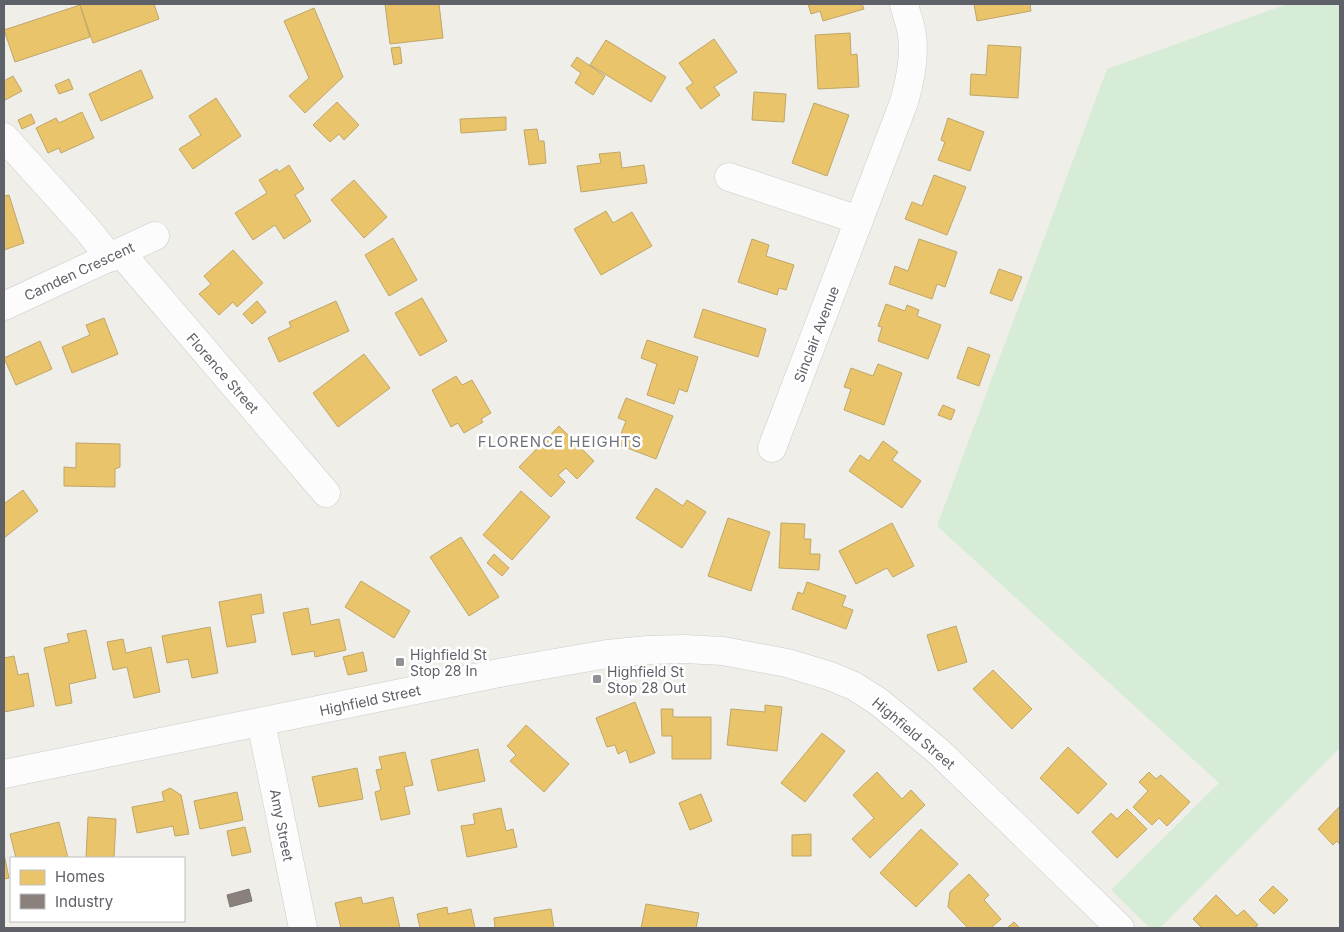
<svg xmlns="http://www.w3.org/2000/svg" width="1344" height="932" viewBox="0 0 1344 932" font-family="Inter,sans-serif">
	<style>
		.green { fill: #d6ecd6 }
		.homes { fill: #e9c46a; stroke: #bfa669 }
		.industry { fill: #8a817c; stroke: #7d7776 }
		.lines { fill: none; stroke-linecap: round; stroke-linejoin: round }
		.minor-casing { stroke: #cccbcb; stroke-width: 29 }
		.minor { stroke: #fdfcfc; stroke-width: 28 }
		.poi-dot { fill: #919295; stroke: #fff; stroke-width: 2 }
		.labels { text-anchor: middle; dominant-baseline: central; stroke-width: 5; stroke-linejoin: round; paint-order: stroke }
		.street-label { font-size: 14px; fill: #5e6168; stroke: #fff }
		.poi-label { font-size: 14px; fill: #5e6168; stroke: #fff; text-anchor: start }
		.neighbourhood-label { font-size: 15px; letter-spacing: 1px; fill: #6f737a; stroke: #fff }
	</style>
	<rect width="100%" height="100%" fill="#efeee9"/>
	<!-- green -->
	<path class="green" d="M 1287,4 L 1340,4 L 1340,748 L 1160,928 L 1150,928 L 1111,890 L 1219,783 L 937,526 L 1107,69 Z"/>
	<!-- homes -->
	<g class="homes">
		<path d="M 83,4 L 154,4 L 159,19 L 93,43 L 80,5 Z"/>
		<path d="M 385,4 L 439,4 L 443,38 L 390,44 Z"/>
		<path d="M 808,4 L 862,4 L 864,9 L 823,21 L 820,11 L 811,14 Z"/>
		<path d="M 974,4 L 1030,4 L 1031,11 L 977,21 Z"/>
		<path d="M 80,5 L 90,37 L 15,62 L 4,30 Z"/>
		<path d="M 314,8 L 343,77 L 305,113 L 289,96 L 309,78 L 284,21 Z"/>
		<path d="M 850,33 L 851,55 L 857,54 L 859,87 L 818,89 L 815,35 Z"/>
		<path d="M 714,39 L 737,72 L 714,87 L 720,95 L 701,109 L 686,88 L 693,83 L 679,63 Z"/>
		<path d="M 606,40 L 666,77 L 651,102 L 590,65 Z"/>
		<path d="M 988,45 L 1021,47 L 1018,98 L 970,95 L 971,74 L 986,75 Z"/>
		<path d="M 400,47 L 402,63 L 394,65 L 391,48 Z"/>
		<path d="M 577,57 L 605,76 L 593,95 L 575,83 L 581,73 L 571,66 Z"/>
		<path d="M 141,70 L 153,98 L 101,121 L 89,94 Z"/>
		<path d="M 13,76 L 22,91 L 5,100 L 4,97 L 4,81 Z"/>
		<path d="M 69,79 L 73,89 L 59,94 L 55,85 Z"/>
		<path d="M 754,92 L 786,94 L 784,122 L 752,120 Z"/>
		<path d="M 216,98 L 241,136 L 193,169 L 179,149 L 201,135 L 189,116 Z"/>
		<path d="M 337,102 L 359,125 L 344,140 L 339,134 L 330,142 L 313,125 Z"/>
		<path d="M 814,103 L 849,115 L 827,176 L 792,163 Z"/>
		<path d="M 82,112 L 94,138 L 61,153 L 59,148 L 48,153 L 36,128 L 56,118 L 59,123 Z"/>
		<path d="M 31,114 L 35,123 L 22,129 L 18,120 Z"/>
		<path d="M 506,117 L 506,130 L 461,133 L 460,119 Z"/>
		<path d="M 948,118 L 984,132 L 970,171 L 938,160 L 945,142 L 941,140 Z"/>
		<path d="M 537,129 L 539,141 L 544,141 L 546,163 L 529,165 L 524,130 Z"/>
		<path d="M 620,152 L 622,168 L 644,165 L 647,183 L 581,192 L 577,166 L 601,163 L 599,154 Z"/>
		<path d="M 289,165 L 304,189 L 295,195 L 311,221 L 284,239 L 275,225 L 253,240 L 235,213 L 267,193 L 259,180 L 277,169 L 279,172 Z"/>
		<path d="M 934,175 L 966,187 L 947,235 L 905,219 L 912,202 L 922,206 Z"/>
		<path d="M 354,180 L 387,217 L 364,238 L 331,200 Z"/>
		<path d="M 9,195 L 24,243 L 4,250 L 4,196 Z"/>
		<path d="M 606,211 L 613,223 L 632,212 L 652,246 L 601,275 L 574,229 Z"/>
		<path d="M 393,238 L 417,280 L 389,296 L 365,255 Z"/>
		<path d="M 752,239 L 769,245 L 766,256 L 794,265 L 786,290 L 779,288 L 777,295 L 738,282 Z"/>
		<path d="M 919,239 L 957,252 L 945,287 L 937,284 L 932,299 L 889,284 L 895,266 L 908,271 Z"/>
		<path d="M 233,250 L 263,283 L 237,307 L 233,302 L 219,315 L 199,294 L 211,284 L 204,276 Z"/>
		<path d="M 999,269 L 1022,277 L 1012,301 L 990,293 Z"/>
		<path d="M 422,298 L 447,341 L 420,356 L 395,313 Z"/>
		<path d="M 257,301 L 266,312 L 252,324 L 243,314 Z"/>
		<path d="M 336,301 L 349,331 L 279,362 L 268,338 L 291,327 L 289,322 Z"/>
		<path d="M 886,304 L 905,311 L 907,305 L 919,310 L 917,316 L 941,325 L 928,359 L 878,341 L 882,327 L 878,326 Z"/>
		<path d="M 703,309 L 766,329 L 758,357 L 694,337 Z"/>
		<path d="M 104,318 L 118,354 L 72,373 L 62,347 L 90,335 L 86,325 Z"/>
		<path d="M 647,340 L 698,357 L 687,392 L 679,389 L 674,404 L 647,395 L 657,364 L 641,358 Z"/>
		<path d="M 40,341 L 52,369 L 16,385 L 4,358 Z"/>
		<path d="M 968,347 L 990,355 L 979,386 L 957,378 Z"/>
		<path d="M 364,354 L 390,388 L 338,427 L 313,393 Z"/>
		<path d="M 878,364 L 902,373 L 884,425 L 844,410 L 851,389 L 844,387 L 851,368 L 873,376 Z"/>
		<path d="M 456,376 L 462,385 L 472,380 L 491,413 L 481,419 L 483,422 L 464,433 L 458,423 L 451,427 L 432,390 Z"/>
		<path d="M 626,398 L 673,416 L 656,459 L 617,444 L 626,421 L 618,418 Z"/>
		<path d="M 943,405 L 955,410 L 951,420 L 938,415 Z"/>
		<path d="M 559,426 L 594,461 L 577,479 L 566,468 L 558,475 L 565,482 L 551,497 L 519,467 Z"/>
		<path d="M 883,441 L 898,452 L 892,460 L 921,481 L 902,508 L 849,471 L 860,455 L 869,461 Z"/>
		<path d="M 76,443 L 120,444 L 120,467 L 115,469 L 115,487 L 64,486 L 64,467 L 76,468 Z"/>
		<path d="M 656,488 L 683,506 L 687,500 L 706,512 L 682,548 L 636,518 Z"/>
		<path d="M 23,490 L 38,511 L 4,538 L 4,502 L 5,503 Z"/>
		<path d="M 521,491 L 550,517 L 512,560 L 483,535 Z"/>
		<path d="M 728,518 L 770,532 L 751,591 L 708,576 Z"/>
		<path d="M 781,523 L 805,524 L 804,539 L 811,539 L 810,554 L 820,554 L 819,570 L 779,568 Z"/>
		<path d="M 892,523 L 914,566 L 893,577 L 887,568 L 856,584 L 839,551 Z"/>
		<path d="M 461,537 L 499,597 L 469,616 L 430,557 Z"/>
		<path d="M 494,554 L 509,568 L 502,576 L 487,563 Z"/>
		<path d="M 361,581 L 410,611 L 394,638 L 345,607 Z"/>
		<path d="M 807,582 L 846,596 L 842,606 L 853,610 L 846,629 L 792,609 L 798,592 L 803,594 Z"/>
		<path d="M 261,594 L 264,613 L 251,615 L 256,642 L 227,647 L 219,602 Z"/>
		<path d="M 308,608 L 311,625 L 339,619 L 346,650 L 315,657 L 314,651 L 292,655 L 283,613 Z"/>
		<path d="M 956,626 L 967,662 L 938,671 L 927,635 Z"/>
		<path d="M 210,627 L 218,673 L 192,678 L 188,659 L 167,663 L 162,636 Z"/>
		<path d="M 86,630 L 96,678 L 69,684 L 72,703 L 56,706 L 44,648 L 69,642 L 67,634 Z"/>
		<path d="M 123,639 L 126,653 L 151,647 L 160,692 L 134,698 L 127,667 L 113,670 L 107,642 Z"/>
		<path d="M 363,652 L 367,671 L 348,675 L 343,657 Z"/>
		<path d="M 14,656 L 18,675 L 28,673 L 34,706 L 4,712 L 4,658 Z"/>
		<path d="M 993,670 L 1032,709 L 1012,729 L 973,689 Z"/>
		<path d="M 635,702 L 655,753 L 630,763 L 626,750 L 618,754 L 615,745 L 607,747 L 596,718 Z"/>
		<path d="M 765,705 L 782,707 L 777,751 L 727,745 L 731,709 L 765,712 Z"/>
		<path d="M 661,709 L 673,709 L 673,717 L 711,717 L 711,759 L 672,759 L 672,736 L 662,736 Z"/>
		<path d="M 526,725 L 569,764 L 544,792 L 510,761 L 516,755 L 507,746 Z"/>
		<path d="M 822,733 L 845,751 L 805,802 L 781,783 Z"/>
		<path d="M 1068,747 L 1107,784 L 1078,814 L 1040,778 Z"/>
		<path d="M 478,749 L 485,781 L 438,791 L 431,760 Z"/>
		<path d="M 405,752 L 413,785 L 404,787 L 410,814 L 381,820 L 375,792 L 381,790 L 376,770 L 382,769 L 379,757 Z"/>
		<path d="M 357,768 L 363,799 L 319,807 L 312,777 Z"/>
		<path d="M 877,772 L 902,799 L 911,790 L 925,805 L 870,858 L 852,839 L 874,818 L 853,795 Z"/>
		<path d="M 1149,772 L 1156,779 L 1161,775 L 1190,802 L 1167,826 L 1159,818 L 1152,825 L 1133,807 L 1148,791 L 1139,782 Z"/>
		<path d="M 170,788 L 181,795 L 189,834 L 175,836 L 173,826 L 137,833 L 132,807 L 164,801 L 162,792 Z"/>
		<path d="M 237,792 L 243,820 L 200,829 L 194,801 Z"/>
		<path d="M 701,794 L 712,821 L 690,830 L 679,803 Z"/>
		<path d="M 1340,806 L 1340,845 L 1337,841 L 1333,845 L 1318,829 Z"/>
		<path d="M 501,808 L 506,831 L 513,829 L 517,847 L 467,857 L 461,826 L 475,824 L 473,814 Z"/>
		<path d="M 1127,809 L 1147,829 L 1117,858 L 1092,832 L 1111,813 L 1117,819 Z"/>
		<path d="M 88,817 L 116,819 L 114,858 L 86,858 Z"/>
		<path d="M 59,822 L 68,858 L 16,858 L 10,834 Z"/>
		<path d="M 245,827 L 251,852 L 232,856 L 227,831 Z"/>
		<path d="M 921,829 L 958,864 L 916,907 L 880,873 Z"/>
		<path d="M 811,834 L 811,856 L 792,856 L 792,835 Z"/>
		<path d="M 4,854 L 9,878 L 4,879 Z"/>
		<path d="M 969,874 L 989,895 L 984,900 L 1001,919 L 991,928 L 968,928 L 948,907 L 950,892 Z"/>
		<path d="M 1273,886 L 1288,900 L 1274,914 L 1259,900 Z"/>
		<path d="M 1216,895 L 1237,916 L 1244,910 L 1258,925 L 1254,928 L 1202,928 L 1193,919 Z"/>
		<path d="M 361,897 L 363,904 L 393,897 L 400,928 L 341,928 L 335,903 Z"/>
		<path d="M 646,904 L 699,913 L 696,928 L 641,928 Z"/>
		<path d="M 447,907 L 448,914 L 471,909 L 475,928 L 420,928 L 417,914 Z"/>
		<path d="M 551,909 L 554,928 L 495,928 L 494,918 Z"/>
		<path d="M 1014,922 L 1020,928 L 1007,928 Z"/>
	</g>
	<!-- industry -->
	<path class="industry" d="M 249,889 L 252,901 L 230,907 L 227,895 Z"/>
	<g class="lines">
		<defs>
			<g id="minor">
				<path d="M 4,137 L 87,229 L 110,258"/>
				<path d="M 729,177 L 859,220"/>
				<path d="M 121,253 L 326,493"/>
				<path d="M 4,306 L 155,236"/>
				<path d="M 772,448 L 904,102 C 910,80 915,58 912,35 C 911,25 906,14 904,4"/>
				<path d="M 261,722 L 303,928"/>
				<path d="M 4,774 L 504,672 L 607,654 L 648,650 L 685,649 L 723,651 L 787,663 L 830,676 L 854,686 L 879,702 L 939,752 L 1120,928"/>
			</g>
		</defs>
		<!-- minor casing -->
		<use href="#minor" class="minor-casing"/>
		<!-- minor -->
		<use href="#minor" class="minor"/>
	</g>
	<!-- markers -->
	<g class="poi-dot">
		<rect x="395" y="657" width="10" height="10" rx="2.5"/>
		<rect x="592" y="674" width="10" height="10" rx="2.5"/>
	</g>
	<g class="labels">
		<!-- street labels -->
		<g class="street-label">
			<text transform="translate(79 271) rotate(-25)">Camden Crescent</text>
			<text transform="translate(816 334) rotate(-69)">Sinclair Avenue</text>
			<text transform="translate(223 373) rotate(49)">Florence Street</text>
			<text transform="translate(370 700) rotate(-12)">Highfield Street</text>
			<text transform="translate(914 733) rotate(40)">Highfield Street</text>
			<text transform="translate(282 825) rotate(79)">Amy Street</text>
		</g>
		<!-- poi labels -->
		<g class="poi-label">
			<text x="410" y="654">Highfield St<tspan x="410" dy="16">Stop 28 In</tspan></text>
			<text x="607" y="671">Highfield St<tspan x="607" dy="16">Stop 28 Out</tspan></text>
		</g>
		<!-- neighbourhood labels -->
		<g class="neighbourhood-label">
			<text x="560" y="441">FLORENCE HEIGHTS</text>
		</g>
	</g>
	<!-- border -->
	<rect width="1344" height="932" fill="none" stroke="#5e6168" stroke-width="10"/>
	<!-- legend -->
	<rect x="10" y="857" width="175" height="65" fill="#ffffff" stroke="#bfc0c3"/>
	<rect x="20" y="870" width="25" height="15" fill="#e9c46a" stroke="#bfc0c3"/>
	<text x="55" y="882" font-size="15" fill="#5e6168">Homes</text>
	<rect x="20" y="894" width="25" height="15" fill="#8a817c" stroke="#bfc0c3"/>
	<text x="55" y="907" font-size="15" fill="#5e6168">Industry</text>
</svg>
